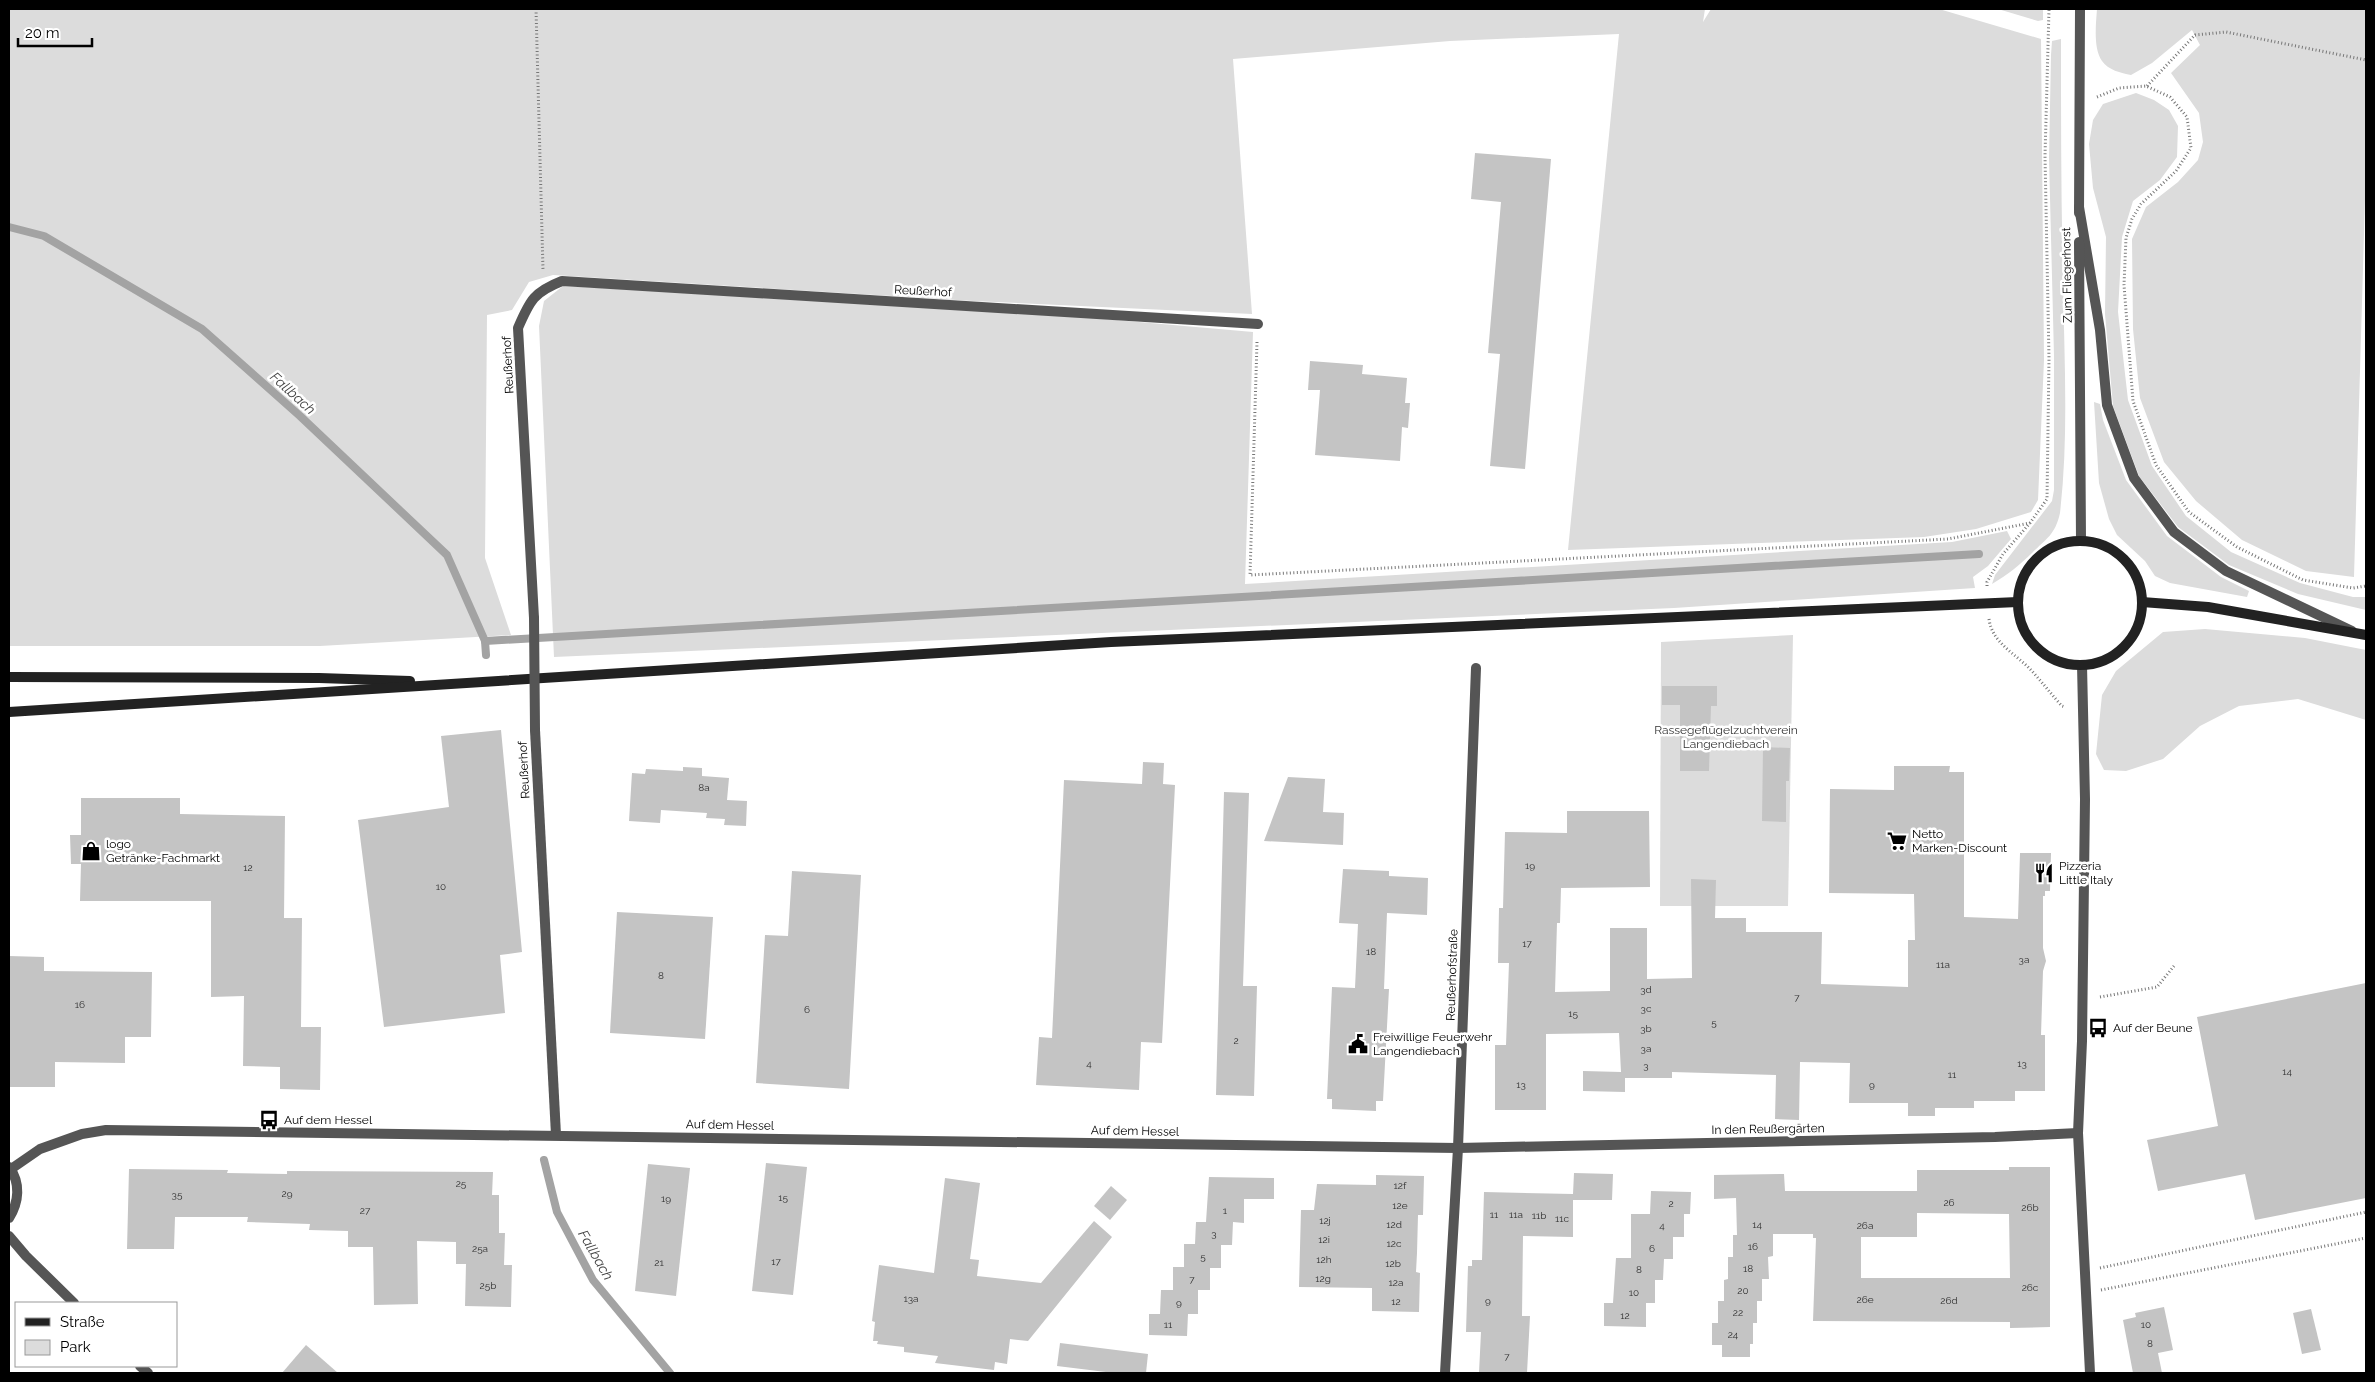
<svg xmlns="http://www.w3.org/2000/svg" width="2375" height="1382" viewBox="0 0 2375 1382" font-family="Raleway,sans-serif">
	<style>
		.green { fill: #dcdcdc }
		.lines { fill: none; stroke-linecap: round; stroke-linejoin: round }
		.stream { stroke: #a3a3a3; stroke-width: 8 }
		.building { fill: #c4c4c4; fill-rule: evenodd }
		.path { stroke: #777; stroke-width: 3; stroke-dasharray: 1 2.5; stroke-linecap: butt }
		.service { stroke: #555; stroke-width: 10 }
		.minor { stroke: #555; stroke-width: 10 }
		.tertiary { stroke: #555; stroke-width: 10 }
		.secondary { stroke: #222; stroke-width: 10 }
		.service-bridge { stroke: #555; stroke-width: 10 }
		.labels { text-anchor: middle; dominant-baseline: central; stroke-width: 5; stroke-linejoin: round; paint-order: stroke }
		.number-label { font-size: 10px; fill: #313131 }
		.street-label { font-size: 12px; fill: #000; stroke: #fff }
		.park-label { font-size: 12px; fill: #333; stroke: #fff }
		.poi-label { font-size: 12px; fill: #000; stroke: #fff; text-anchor: start }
		.water-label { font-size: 14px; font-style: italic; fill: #444; stroke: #fff }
	</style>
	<rect width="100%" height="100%" fill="#fff"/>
	<!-- green -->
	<g class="green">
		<path d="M 9,9 L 1705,9 L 1703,22 L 1711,9 L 1939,9 L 2041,39 L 2044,360 L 2038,500 L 2031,512 L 1976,529 L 1924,537 L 1568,550 L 1619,34 L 1450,41 L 1233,59 L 1252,314 L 973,301 L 553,275 L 529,282 L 512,310 L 487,315 L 485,558 L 511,635 L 320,646 L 9,646 Z"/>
		<path d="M 1998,9 L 2043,9 L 2043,20 L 2038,21 Z"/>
		<path d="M 2097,9 L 2366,9 L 2366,165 L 2354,577 L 2306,571 L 2242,540 L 2196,501 L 2164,462 L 2140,398 L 2133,329 L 2132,239 L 2146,207 L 2178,182 L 2198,160 L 2203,142 L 2199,113 L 2171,73 L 2200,45 L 2192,30 L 2152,63 L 2131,75 C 2121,73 2108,70 2102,61 C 2093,48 2096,24 2097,9 Z"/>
		<path d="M 2061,39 C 2061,118 2061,198 2063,278 C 2064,356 2069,435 2060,513 C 2055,535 2047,538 2032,553 C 2018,566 2009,574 1992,584 L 1995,575 L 2052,501 L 2054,490 L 2054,356 L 2049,158 L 2051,55 L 2052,41 Z"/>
		<path d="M 2136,93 L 2154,100 L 2169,110 L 2178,126 L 2177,157 L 2160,180 L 2133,201 L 2122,237 L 2118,312 L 2128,400 L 2152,466 L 2186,516 L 2231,552 L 2300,583 L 2353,597 L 2366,597 L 2366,610 L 2298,594 L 2229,565 L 2178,527 L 2139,476 L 2113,406 L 2105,314 L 2106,237 L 2093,188 L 2089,144 L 2093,120 L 2103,104 Z"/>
		<path d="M 563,286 L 980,308 L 1253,332 L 1245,584 L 1952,542 L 2007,531 L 2011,539 L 1988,566 L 1973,577 L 1975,588 L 1674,608 L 554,657 L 539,326 L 544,301 Z"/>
		<path d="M 2094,402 L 2100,404 L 2103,420 L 2126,480 L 2167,536 L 2221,577 L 2249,591 L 2247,597 L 2170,583 L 2155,576 L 2145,561 L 2117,535 L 2109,519 L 2099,483 Z"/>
		<path d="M 2205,629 L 2305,638 L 2366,650 L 2366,720 L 2298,699 L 2239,706 L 2200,726 L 2163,759 L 2126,771 L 2104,770 L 2096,754 L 2102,695 L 2116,671 L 2163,632 Z"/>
		<path d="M 1793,635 L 1788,906 L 1660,906 L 1661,642 Z"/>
	</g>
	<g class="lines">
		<!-- stream -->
		<g class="stream">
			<path d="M 9,227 L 44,236 L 202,329 L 300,416 L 447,555 L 485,641 L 486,655"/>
			<path d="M 485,641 L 1979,554"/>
			<path d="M 544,1160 L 557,1212 L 593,1280 L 670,1373"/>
		</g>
	</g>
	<!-- building -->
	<g class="building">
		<path d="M 1475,153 L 1551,159 L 1525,469 L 1490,466 L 1500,354 L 1488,353 L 1501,202 L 1471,199 Z"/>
		<path d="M 1310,361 L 1363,365 L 1362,374 L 1407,378 L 1405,403 L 1410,403 L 1408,428 L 1402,427 L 1400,461 L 1315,455 L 1320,390 L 1308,390 Z"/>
		<path d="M 1662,686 L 1717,686 L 1717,706 L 1711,706 L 1709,771 L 1680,771 L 1680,705 L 1662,705 Z"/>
		<path d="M 501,730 L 522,952 L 500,955 L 505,1013 L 384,1027 L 358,820 L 449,807 L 441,736 Z"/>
		<path d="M 1763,747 L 1790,748 L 1789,781 L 1786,781 L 1786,822 L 1762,821 Z"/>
		<path d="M 1143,762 L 1164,763 L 1163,784 L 1175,785 L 1162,1043 L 1141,1042 L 1139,1090 L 1036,1085 L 1039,1037 L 1052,1038 L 1064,780 L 1142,784 Z"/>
		<path d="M 1894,766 L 1950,766 L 1949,772 L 1964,772 L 1964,917 L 2018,919 L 2020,853 L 2051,853 L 2050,891 L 2045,891 L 2045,896 L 2043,896 L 2043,948 L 2046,961 L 2043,971 L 2041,1035 L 2045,1035 L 2045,1091 L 2015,1091 L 2015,1101 L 1974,1101 L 1974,1108 L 1935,1108 L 1935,1116 L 1908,1116 L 1908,1103 L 1849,1103 L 1850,1063 L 1800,1062 L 1799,1120 L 1775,1119 L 1776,1075 L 1672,1072 L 1672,1078 L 1625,1078 L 1625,1092 L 1583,1091 L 1583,1071 L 1621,1072 L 1619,1033 L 1546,1034 L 1546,1110 L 1495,1110 L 1495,1045 L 1506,1045 L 1509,963 L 1498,963 L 1499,908 L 1503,908 L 1505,832 L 1567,833 L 1567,811 L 1649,811 L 1650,887 L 1561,888 L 1560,923 L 1557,923 L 1555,992 L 1610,991 L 1610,928 L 1647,928 L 1647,979 L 1692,978 L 1691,879 L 1716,880 L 1715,918 L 1746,918 L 1746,932 L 1822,932 L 1821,984 L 1908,987 L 1908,940 L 1915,940 L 1914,894 L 1829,893 L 1830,789 L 1894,790 Z"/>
		<path d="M 683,767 L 702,768 L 702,776 L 729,778 L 727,800 L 747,801 L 746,826 L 724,825 L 725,819 L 706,818 L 707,813 L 661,810 L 660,823 L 629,821 L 632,773 L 645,774 L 646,769 L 683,771 Z"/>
		<path d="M 1288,777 L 1325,779 L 1323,812 L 1344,813 L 1343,845 L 1264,841 Z"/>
		<path d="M 1224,792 L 1249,793 L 1243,986 L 1257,986 L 1254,1096 L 1216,1095 Z"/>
		<path d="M 81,798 L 180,798 L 180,814 L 285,816 L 284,918 L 302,918 L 301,1027 L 321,1027 L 320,1090 L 280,1089 L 280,1067 L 243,1066 L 244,996 L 211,997 L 211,901 L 80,901 L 81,864 L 71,864 L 70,835 L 81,835 Z"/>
		<path d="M 1343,869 L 1389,871 L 1389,876 L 1428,878 L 1427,915 L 1387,913 L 1384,989 L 1389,989 L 1383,1101 L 1376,1101 L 1376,1111 L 1332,1109 L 1332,1099 L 1327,1099 L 1332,987 L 1355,988 L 1358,924 L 1339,923 Z"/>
		<path d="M 792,871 L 861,875 L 849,1089 L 756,1083 L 765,935 L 788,936 Z"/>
		<path d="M 617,912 L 713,917 L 705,1039 L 610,1033 Z"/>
		<path d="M 9,956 L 44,957 L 44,971 L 152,972 L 151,1037 L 125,1037 L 125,1063 L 55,1062 L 55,1087 L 9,1087 Z"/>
		<path d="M 2366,983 L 2366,1198 L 2255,1220 L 2245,1174 L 2158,1191 L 2147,1140 L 2218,1126 L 2197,1017 Z"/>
		<path d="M 766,1163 L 807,1167 L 793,1295 L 752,1291 Z"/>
		<path d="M 648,1164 L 690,1168 L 676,1296 L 635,1291 Z"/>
		<path d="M 2009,1167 L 2050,1167 L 2050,1327 L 2010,1328 L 2010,1322 L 1813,1321 L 1816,1238 L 1813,1238 L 1813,1234 L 1773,1234 L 1773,1256 L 1768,1257 L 1769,1279 L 1762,1279 L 1762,1301 L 1757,1301 L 1757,1323 L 1753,1323 L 1753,1344 L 1750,1344 L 1750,1357 L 1722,1357 L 1722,1345 L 1712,1345 L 1712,1323 L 1718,1323 L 1718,1301 L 1724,1301 L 1724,1280 L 1728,1279 L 1728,1257 L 1733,1257 L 1733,1235 L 1737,1235 L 1736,1198 L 1714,1199 L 1714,1175 L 1784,1174 L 1785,1191 L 1917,1191 L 1917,1170 L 2009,1170 ZM 1917,1213 L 2009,1214 L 2010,1278 L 1861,1278 L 1861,1237 L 1917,1237 Z"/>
		<path d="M 129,1169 L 228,1170 L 227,1173 L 287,1174 L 287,1171 L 493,1172 L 492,1195 L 499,1195 L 499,1233 L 505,1233 L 504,1265 L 512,1265 L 511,1307 L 465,1306 L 466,1264 L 456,1264 L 456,1242 L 417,1241 L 418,1304 L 374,1305 L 373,1247 L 348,1247 L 348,1231 L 309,1230 L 310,1224 L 247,1222 L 248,1217 L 175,1217 L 174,1249 L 127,1249 Z"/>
		<path d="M 1574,1173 L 1613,1174 L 1612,1200 L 1573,1200 L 1573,1237 L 1523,1236 L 1522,1316 L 1530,1316 L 1527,1373 L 1479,1373 L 1481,1332 L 1466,1332 L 1468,1266 L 1472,1266 L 1472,1260 L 1482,1260 L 1484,1192 L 1573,1194 Z"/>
		<path d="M 1376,1175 L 1424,1176 L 1423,1215 L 1418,1215 L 1417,1253 L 1416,1272 L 1420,1273 L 1419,1312 L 1372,1311 L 1372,1288 L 1299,1287 L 1301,1210 L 1314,1210 L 1317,1184 L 1376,1185 Z"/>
		<path d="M 1209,1177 L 1274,1178 L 1274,1199 L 1244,1199 L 1244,1223 L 1233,1222 L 1232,1245 L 1221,1245 L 1221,1268 L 1210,1268 L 1210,1290 L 1198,1290 L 1198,1314 L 1188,1314 L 1187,1336 L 1149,1335 L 1149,1314 L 1160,1314 L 1161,1290 L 1173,1290 L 1173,1267 L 1184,1267 L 1184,1244 L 1195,1244 L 1196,1222 L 1206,1222 Z"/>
		<path d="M 945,1178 L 980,1183 L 970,1259 L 979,1260 L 977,1276 L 1041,1283 L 1094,1221 L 1112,1237 L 1028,1341 L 1010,1339 L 1007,1364 L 995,1362 L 994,1370 L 935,1363 L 938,1356 L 904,1352 L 904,1347 L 877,1344 L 878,1341 L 873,1341 L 875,1322 L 872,1321 L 879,1265 L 934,1273 Z"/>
		<path d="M 1111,1186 L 1127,1200 L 1110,1220 L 1094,1206 Z"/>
		<path d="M 1651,1191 L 1691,1192 L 1690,1214 L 1684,1214 L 1684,1237 L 1673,1237 L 1673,1259 L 1664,1259 L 1663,1280 L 1655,1280 L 1655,1303 L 1646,1303 L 1646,1327 L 1604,1326 L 1604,1303 L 1613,1303 L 1616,1258 L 1631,1258 L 1631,1214 L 1650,1214 Z"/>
		<path d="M 2164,1307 L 2173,1350 L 2158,1353 L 2162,1373 L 2133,1373 L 2123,1320 L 2136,1317 L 2135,1313 Z"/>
		<path d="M 2311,1309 L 2321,1350 L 2302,1354 L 2293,1313 Z"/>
		<path d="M 1060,1343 L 1148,1354 L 1146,1373 L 1114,1373 L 1057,1366 Z"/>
		<path d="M 306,1345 L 338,1373 L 282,1373 Z"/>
	</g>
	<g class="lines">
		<!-- path -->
		<g class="path">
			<path d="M 536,9 L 543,270"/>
			<path d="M 2147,86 L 2195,35 L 2226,32 L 2366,60"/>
			<path d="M 2097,97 L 2119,88 L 2146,86 L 2170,97 L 2187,117 L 2191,148 L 2176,171 L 2141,204 L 2132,219 L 2126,238 L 2124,285 L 2133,401 L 2156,465 L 2189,512 L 2237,547 L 2303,580 L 2353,588 L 2366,586"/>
			<path d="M 1257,342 L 1250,575 L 1948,539 L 2030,523"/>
			<path d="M 1987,586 L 1987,582 L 2003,554 L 2030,523 L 2047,499 L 2049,359 L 2045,156 L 2049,9"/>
			<path d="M 1989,619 C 1992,643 2016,654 2031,670 C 2042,682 2051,694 2062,706 L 2065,707"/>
			<path d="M 2100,997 L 2157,987 L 2174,966"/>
			<path d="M 2100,1268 L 2366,1212"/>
			<path d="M 2101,1290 L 2366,1238"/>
		</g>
		<!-- service -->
		<path class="service" d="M 534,618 L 518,328 C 530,300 534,292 562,281 L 1258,324"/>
		<!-- minor -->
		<g class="minor">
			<path d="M 2079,207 L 2100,330 L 2107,405 L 2134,478 L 2174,532 L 2226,571 L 2352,631"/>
			<path d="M 2079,213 L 2080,9"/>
			<path d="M 2079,242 L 2081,541"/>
			<path d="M 2082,665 L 2085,799 L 2082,1041 L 2078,1133 L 2090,1373"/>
			<path d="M 535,730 L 556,1135"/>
			<path d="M 11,1169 L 40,1149 L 82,1134 L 106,1130 L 1458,1148 L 1995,1137 L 2078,1133"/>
			<path d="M 9,1236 L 26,1256 L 74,1303"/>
			<path d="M 140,1366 L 148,1373"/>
			<path d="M 1445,1373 L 1458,1148 L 1476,668"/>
		</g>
		<!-- tertiary -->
		<path class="tertiary" d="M 9,1167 C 21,1183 19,1202 9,1218"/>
		<!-- secondary -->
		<g class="secondary">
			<circle cx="2080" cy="603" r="62"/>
			<path d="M 2142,602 L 2208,607 L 2366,635"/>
			<path d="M 9,677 L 319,678 L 410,681"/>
			<path d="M 9,712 L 1111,642 L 2018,602"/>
		</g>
		<!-- service-bridge -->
		<path class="service-bridge" d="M 534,618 L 535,730"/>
	</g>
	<!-- icons -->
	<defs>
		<symbol id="supermarket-bare" viewBox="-9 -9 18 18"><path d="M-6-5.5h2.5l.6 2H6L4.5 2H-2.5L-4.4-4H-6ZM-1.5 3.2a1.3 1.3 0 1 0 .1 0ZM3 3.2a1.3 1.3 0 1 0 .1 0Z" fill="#000" stroke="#fff" stroke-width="2.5" paint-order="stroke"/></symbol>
		<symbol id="shop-bare" viewBox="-9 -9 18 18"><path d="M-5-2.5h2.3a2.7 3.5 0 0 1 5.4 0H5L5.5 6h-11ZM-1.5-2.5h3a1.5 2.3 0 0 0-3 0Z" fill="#000" stroke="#fff" stroke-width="2.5" paint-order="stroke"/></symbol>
		<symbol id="restaurant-bare" viewBox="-9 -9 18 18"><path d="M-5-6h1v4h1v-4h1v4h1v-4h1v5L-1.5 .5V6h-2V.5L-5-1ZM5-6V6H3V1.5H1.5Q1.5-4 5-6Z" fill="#000" stroke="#fff" stroke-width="2.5" paint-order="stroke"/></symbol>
		<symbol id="bus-bare" viewBox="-9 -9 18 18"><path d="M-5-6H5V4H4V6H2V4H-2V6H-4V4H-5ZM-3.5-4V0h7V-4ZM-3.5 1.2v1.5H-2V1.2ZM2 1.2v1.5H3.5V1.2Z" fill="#000" stroke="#fff" stroke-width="2.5" paint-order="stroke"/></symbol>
		<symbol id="civic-bare" viewBox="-9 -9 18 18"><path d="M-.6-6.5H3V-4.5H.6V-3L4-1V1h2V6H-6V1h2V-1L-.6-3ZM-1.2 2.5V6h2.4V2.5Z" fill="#000" stroke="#fff" stroke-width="2.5" paint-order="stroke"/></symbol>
	</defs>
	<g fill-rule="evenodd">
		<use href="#supermarket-bare" x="1883" y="827" width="28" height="28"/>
		<use href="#shop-bare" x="77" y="837" width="28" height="28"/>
		<use href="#restaurant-bare" x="2030" y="859" width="28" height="28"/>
		<use href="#bus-bare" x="2084" y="1014" width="28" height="28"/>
		<use href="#civic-bare" x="1344" y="1030" width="28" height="28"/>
		<use href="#bus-bare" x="255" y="1106" width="28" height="28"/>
	</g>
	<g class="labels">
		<!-- number labels -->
		<g class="number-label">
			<text x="704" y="787">8a</text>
			<text x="1530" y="865">19</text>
			<text x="248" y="867">12</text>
			<text x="441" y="886">10</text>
			<text x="1527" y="943">17</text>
			<text x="1371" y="951">18</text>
			<text x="2024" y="959">3a</text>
			<text x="1943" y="964">11a</text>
			<text x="661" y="975">8</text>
			<text x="1646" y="989">3d</text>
			<text x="1797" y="997">7</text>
			<text x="80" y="1004">16</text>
			<text x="1646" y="1008">3c</text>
			<text x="807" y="1009">6</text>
			<text x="1573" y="1013">15</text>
			<text x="1714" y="1022">5</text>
			<text x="1646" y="1028">3b</text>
			<text x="1236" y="1040">2</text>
			<text x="1646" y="1048">3a</text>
			<text x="1089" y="1063">4</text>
			<text x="2022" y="1063">13</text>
			<text x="1646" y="1065">3</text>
			<text x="2287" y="1071">14</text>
			<text x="1952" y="1074">11</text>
			<text x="1521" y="1084">13</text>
			<text x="1872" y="1084">9</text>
			<text x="461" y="1183">25</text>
			<text x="1400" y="1185">12f</text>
			<text x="287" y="1193">29</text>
			<text x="177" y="1194">35</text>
			<text x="783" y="1197">15</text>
			<text x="666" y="1198">19</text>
			<text x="1949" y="1202">26</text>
			<text x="1671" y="1203">2</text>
			<text x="1400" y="1205">12e</text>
			<text x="2030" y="1207">26b</text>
			<text x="365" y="1210">27</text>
			<text x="1225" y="1210">1</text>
			<text x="1494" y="1214">11</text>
			<text x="1516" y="1214">11a</text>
			<text x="1539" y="1215">11b</text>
			<text x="1562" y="1218">11c</text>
			<text x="1325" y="1220">12j</text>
			<text x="1394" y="1224">12d</text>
			<text x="1757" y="1224">14</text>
			<text x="1662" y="1225">4</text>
			<text x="1865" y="1225">26a</text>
			<text x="1214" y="1233">3</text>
			<text x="1324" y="1239">12i</text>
			<text x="1394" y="1243">12c</text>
			<text x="1753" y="1246">16</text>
			<text x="480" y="1248">25a</text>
			<text x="1652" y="1248">6</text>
			<text x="1203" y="1256">5</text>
			<text x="1324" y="1259">12h</text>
			<text x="776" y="1261">17</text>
			<text x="659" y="1262">21</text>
			<text x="1393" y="1263">12b</text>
			<text x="1748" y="1268">18</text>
			<text x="1639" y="1269">8</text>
			<text x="1323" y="1278">12g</text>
			<text x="1192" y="1279">7</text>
			<text x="1396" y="1282">12a</text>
			<text x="488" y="1285">25b</text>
			<text x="2030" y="1287">26c</text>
			<text x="1743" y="1290">20</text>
			<text x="1634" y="1292">10</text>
			<text x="911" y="1298">13a</text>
			<text x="1865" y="1299">26e</text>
			<text x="1488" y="1300">9</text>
			<text x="1949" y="1300">26d</text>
			<text x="1396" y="1301">12</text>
			<text x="1179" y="1302">9</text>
			<text x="1738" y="1312">22</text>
			<text x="1625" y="1315">12</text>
			<text x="1168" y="1324">11</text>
			<text x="2146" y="1324">10</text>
			<text x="1733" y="1334">24</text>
			<text x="2150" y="1343">8</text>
			<text x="1507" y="1356">7</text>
		</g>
		<!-- street labels -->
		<g class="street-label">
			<text transform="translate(2067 275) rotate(-91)">Zum Fliegerhorst</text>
			<text transform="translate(923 291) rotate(3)">Reußerhof</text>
			<text transform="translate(508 365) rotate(-93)">Reußerhof</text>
			<text transform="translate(524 770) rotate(-93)">Reußerhof</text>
			<text transform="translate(1452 975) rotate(-88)">Reußerhofstraße</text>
			<text transform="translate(730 1125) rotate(1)">Auf dem Hessel</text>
			<text transform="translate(1768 1129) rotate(-1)">In den Reußergärten</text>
			<text transform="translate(1135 1131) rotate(1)">Auf dem Hessel</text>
		</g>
		<!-- park labels -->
		<g class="park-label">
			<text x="1726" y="730">Rassegeflügelzuchtverein<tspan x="1726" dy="14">Langendiebach</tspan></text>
		</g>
		<!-- poi labels -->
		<g class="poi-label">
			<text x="1912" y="834">Netto<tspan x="1912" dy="14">Marken-Discount</tspan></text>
			<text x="106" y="844">logo<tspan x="106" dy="14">Getränke-Fachmarkt</tspan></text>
			<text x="2059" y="866">Pizzeria<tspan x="2059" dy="14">Little Italy</tspan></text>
			<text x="2113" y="1028">Auf der Beune</text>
			<text x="1373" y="1037">Freiwillige Feuerwehr<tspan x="1373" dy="14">Langendiebach</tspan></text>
			<text x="284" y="1120">Auf dem Hessel</text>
		</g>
		<!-- water labels -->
		<g class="water-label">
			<text transform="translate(293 393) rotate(42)">Fallbach</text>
			<text transform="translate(596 1255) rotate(60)">Fallbach</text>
		</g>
	</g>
	<!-- border -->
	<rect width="2375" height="1382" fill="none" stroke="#000000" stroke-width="20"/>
	<!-- legend -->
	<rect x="15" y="1302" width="162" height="65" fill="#ffffff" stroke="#999999"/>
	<rect x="25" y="1318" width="25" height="8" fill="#222222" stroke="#999999"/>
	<text x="60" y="1327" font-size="15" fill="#000000">Straße</text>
	<rect x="25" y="1340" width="25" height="15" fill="#dcdcdc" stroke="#999999"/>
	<text x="60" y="1352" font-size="15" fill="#000000">Park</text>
	<!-- scale -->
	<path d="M18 38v8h74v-8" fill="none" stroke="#000000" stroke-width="2.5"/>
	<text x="25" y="38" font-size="15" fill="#000000" stroke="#ffffff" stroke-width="4" paint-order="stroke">20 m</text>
</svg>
